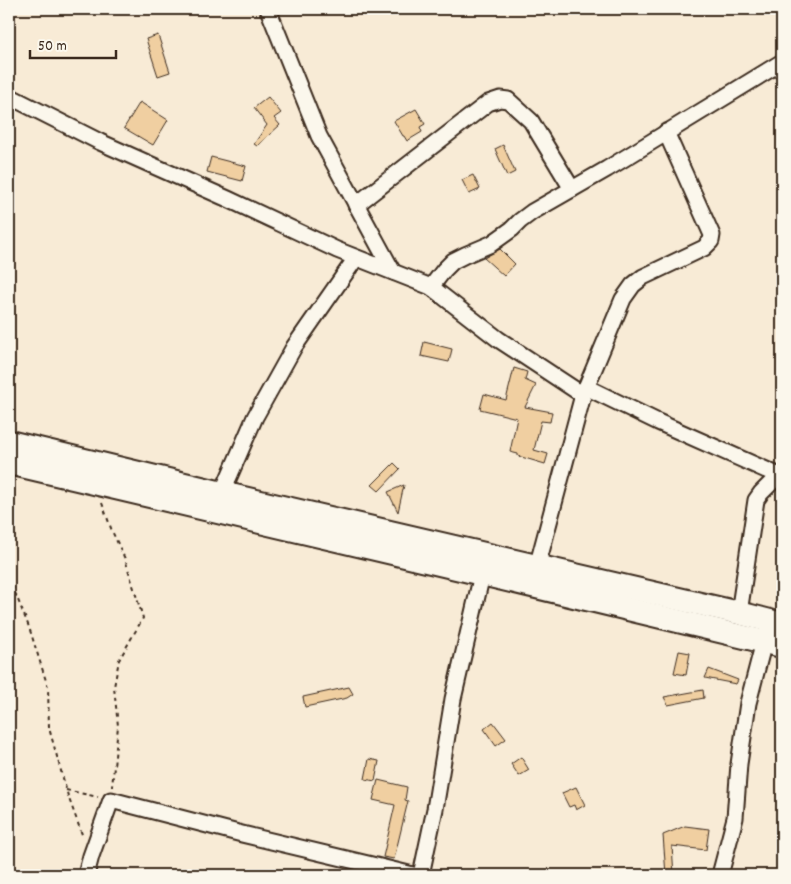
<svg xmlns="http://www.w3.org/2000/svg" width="791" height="884" viewBox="0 0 791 884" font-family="Dekko,sans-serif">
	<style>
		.building { fill: #f0cfa1; stroke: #3b2a1e }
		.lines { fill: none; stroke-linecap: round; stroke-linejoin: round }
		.minor-casing { stroke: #3b2a1e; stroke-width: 19 }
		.highway-casing { stroke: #3b2a1e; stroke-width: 26 }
		.path { stroke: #3b2a1e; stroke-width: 2; stroke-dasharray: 4 4; stroke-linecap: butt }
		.minor { stroke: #fbf7ec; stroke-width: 15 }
		.highway { stroke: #fbf7ec; stroke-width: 22 }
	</style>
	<rect width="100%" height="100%" fill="#f8ebd6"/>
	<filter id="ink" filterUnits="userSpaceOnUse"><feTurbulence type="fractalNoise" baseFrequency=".02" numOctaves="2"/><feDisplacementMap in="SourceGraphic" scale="10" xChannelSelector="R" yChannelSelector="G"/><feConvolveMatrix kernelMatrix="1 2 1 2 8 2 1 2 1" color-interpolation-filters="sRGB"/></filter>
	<g filter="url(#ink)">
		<!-- building -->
		<g class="building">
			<path d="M 158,35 L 170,72 L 158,76 L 146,39 Z"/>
			<path d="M 268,97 L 281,113 L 274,118 L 280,125 L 257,146 L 254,144 L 267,125 L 254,108 Z"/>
			<path d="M 140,102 L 168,120 L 153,145 L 124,128 Z"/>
			<path d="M 416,109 L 425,124 L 420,127 L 422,132 L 407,141 L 404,136 L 403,136 L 394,121 Z"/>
			<path d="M 503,145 L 515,172 L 507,176 L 495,149 Z"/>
			<path d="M 211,157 L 246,166 L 242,181 L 207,172 Z"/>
			<path d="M 473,175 L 480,189 L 469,194 L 462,180 Z"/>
			<path d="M 500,249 L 515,264 L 504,276 L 484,258 Z"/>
			<path d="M 424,342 L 452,349 L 449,362 L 421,356 Z"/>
			<path d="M 514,368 L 527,372 L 525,380 L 536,385 L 525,407 L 552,412 L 550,422 L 541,421 L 534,450 L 548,454 L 545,464 L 518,456 L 518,454 L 510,452 L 517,418 L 480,409 L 484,394 L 506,400 Z"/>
			<path d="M 394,463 L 400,469 L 379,491 L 372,485 Z"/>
			<path d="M 404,485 L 398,512 L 388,492 Z"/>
			<path d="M 679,651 L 690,653 L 686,675 L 674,673 Z"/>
			<path d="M 709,669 L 738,680 L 736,684 L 705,678 Z"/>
			<path d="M 349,687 L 353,694 L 347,698 L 305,707 L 303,697 Z"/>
			<path d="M 703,690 L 704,698 L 668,705 L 664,697 Z"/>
			<path d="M 493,722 L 506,739 L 496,746 L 484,729 Z"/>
			<path d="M 521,757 L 529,770 L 519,776 L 511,764 Z"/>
			<path d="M 369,759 L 379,761 L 375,781 L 365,779 Z"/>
			<path d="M 378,780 L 407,787 L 405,800 L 408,801 L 394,859 L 383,857 L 395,805 L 373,800 Z"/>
			<path d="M 576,787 L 585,805 L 576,810 L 574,805 L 569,807 L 562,793 Z"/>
			<path d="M 685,826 L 709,829 L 706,850 L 672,846 L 674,875 L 666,875 L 663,835 Z"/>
		</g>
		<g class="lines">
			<defs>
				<g id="minor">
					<path d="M 268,9 L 319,136 L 393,272"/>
					<path d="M 9,96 L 100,142 L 228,199 L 337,250 L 431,287 L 498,339 L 583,395 L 537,567"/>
					<path d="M 356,205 L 488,103 L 500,99 L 508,100 L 531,121 L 572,189"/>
					<path d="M 431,287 L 444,270 L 453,261 L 465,255 L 491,244 L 512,229 L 520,221 L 532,212 L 607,169 L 782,62"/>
					<path d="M 586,387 L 658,422 L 782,477"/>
					<path d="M 583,395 L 623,299 L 633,285 L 643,277 L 704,248 L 711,241 L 712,235 L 666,132"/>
					<path d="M 222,493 L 255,417 L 294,347 L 356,258"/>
					<path d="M 739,613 L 756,500 L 761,493 L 779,475"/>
					<path d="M 86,875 L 91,856 L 111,800 L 242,834 L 372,865 L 413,875"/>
					<path d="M 421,875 L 435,809 L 453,699 L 484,566"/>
					<path d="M 720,875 L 735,818 L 739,764 L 748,703 L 766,634"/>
				</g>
				<g id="highway">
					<path d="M 9,442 L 222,493 L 739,613 L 782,624"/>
					<path d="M 9,463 L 482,574 L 782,646"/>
				</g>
			</defs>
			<!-- minor casing -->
			<use href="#minor" class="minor-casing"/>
			<!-- highway casing -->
			<use href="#highway" class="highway-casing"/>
			<!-- path -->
			<g class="path">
				<path d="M 102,503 L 112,531 L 125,559 L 143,618 L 119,660 L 114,687 L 118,726 L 112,787"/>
				<path d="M 9,578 L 29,627 L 48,687 L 49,728 L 68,796 L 83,837"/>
				<path d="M 66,790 L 98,797"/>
			</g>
			<!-- minor -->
			<use href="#minor" class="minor"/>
			<!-- highway -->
			<use href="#highway" class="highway"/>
		</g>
	</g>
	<!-- margin -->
	<rect width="791" height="884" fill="none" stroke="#fbf7ec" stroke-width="30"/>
	<rect x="15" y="15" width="761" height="854" fill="none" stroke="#3b2a1e" stroke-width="2" filter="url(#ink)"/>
	<!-- scale -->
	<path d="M30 50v8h86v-8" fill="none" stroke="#3b2a1e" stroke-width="2.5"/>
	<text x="38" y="50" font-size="15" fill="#3b2a1e" stroke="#fbf7ec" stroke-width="4" paint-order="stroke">50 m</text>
</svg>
